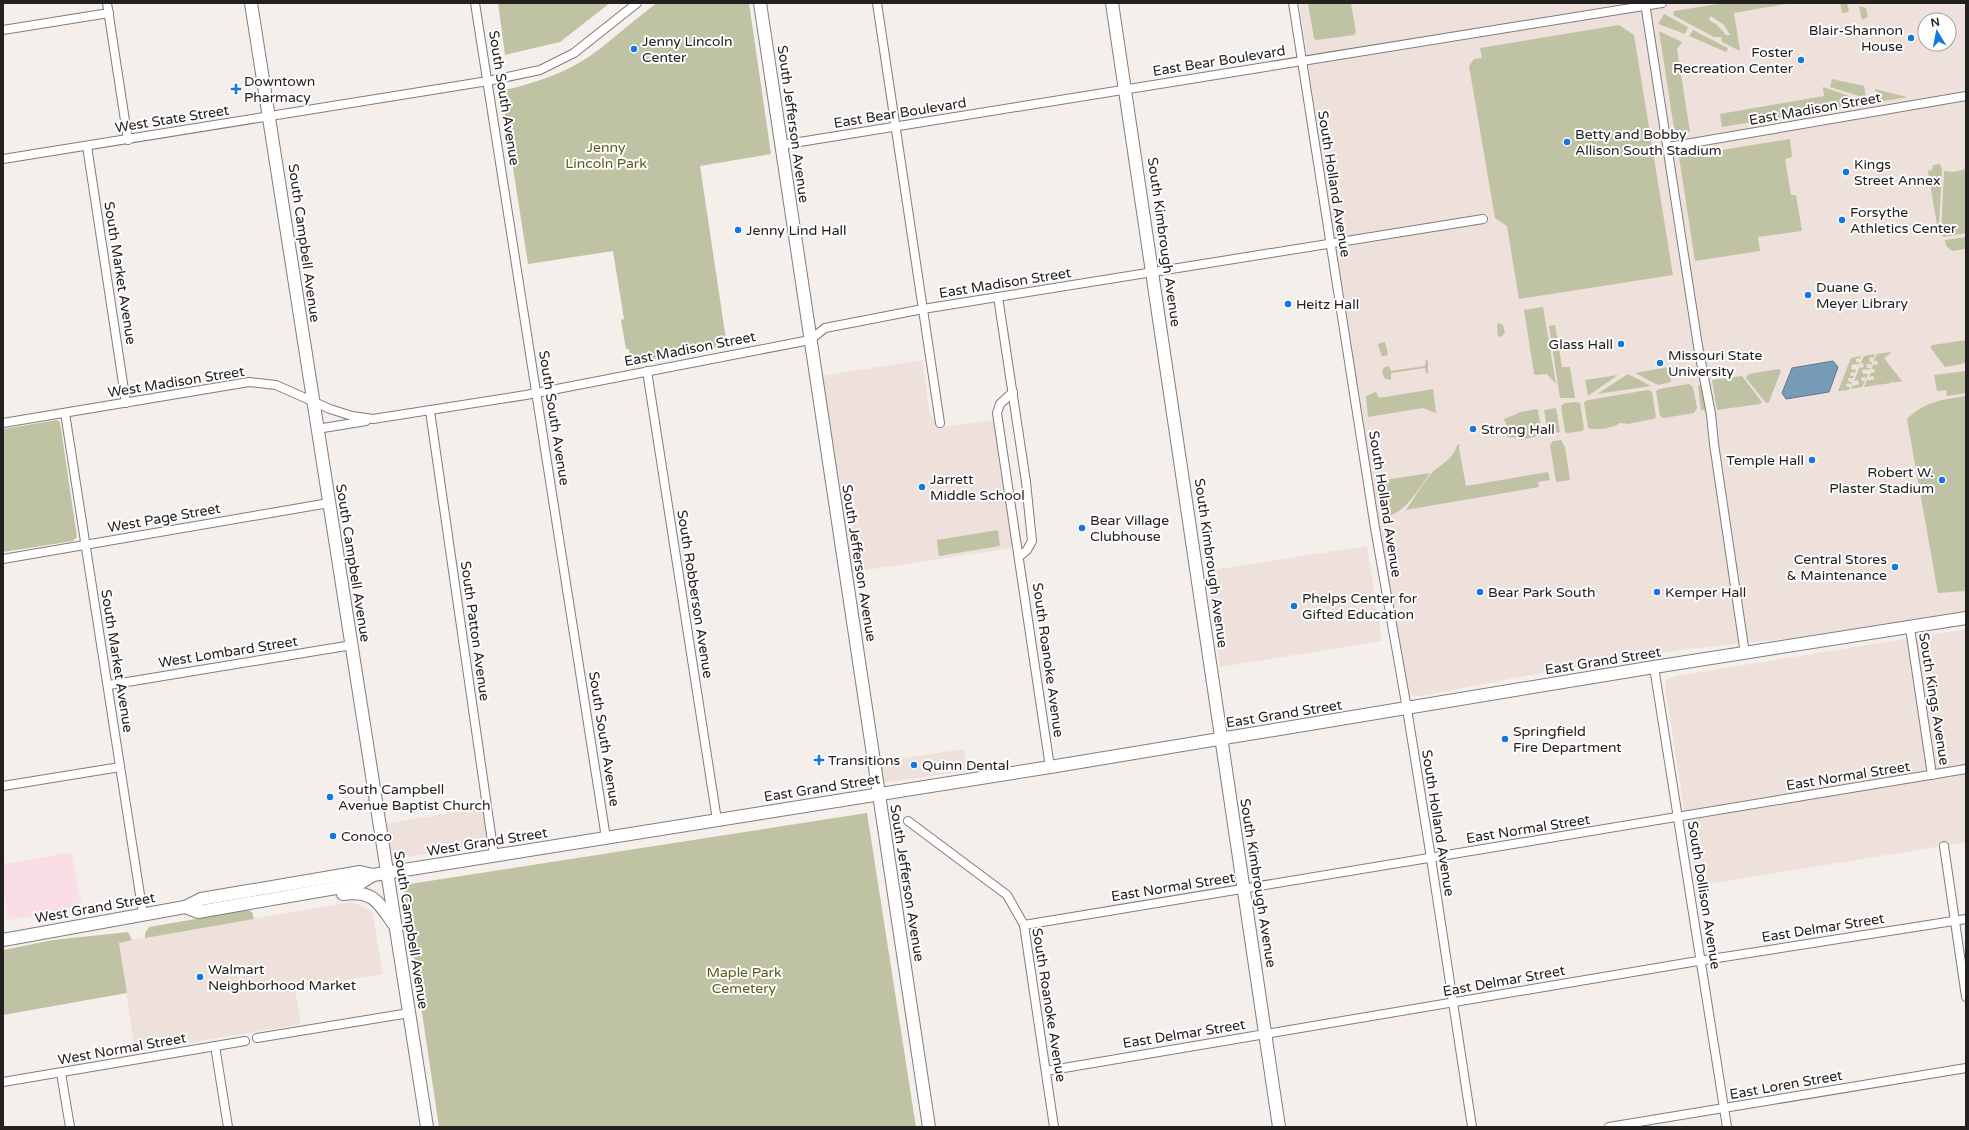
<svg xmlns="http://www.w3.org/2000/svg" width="1969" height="1130" viewBox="0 0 1969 1130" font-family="'Varela Round',sans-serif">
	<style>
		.built { fill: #eee0da; fill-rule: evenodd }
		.industrial { fill: #f9dfe5 }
		.green { fill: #c0c2a4; fill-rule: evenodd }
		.water { fill: #779cb9; stroke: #5e778b }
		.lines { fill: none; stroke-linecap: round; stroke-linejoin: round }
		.minor-casing { stroke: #827c7a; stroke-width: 10 }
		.secondary-casing { stroke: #827c7a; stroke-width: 14 }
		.minor { stroke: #fff; stroke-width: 8 }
		.secondary { stroke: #fff; stroke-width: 12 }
		.poi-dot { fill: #1277df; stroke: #fefdfd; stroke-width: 1.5 }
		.labels { text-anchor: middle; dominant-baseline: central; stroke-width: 4; stroke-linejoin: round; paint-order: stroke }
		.poi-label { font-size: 14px; fill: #232120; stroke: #fefdfd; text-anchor: start }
		.street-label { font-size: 14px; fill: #232120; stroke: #fefdfd }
		.park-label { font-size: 14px; fill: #5a5c17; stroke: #fefdfd }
	</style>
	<rect width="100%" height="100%" fill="#f5efec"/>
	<!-- built -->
	<g class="built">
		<path d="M 1299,3 L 1966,3 L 1966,611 L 1794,638 L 1687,649 L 1536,674 L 1422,696 L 1411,695 L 1407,692 L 1406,687 L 1371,477 ZM 1925,20 L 1949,20 L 1949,44 L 1925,44 Z"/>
		<path d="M 922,360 L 930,415 L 942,427 L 994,420 L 1013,548 L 852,572 L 822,376 Z"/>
		<path d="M 1367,546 L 1382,641 L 1220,667 L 1206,571 Z"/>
		<path d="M 1966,629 L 1966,842 L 1696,886 L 1665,686 L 1667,679 L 1676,676 Z"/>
		<path d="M 964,749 L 967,771 L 888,782 L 885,782 L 883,779 L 880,762 Z"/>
		<path d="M 484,807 L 488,840 L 484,845 L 401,858 L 394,857 L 390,852 L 385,824 Z"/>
		<path d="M 352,902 L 372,911 L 383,974 L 295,988 L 301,1024 L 135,1052 L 119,942 Z"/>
	</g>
	<!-- industrial -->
	<path class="industrial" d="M 72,852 L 82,908 L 8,920 L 3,890 L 3,864 Z"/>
	<!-- green -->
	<g class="green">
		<path d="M 498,3 L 610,3 L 560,42 L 505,55 Z"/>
		<path d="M 657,3 L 749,3 L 771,154 L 700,166 L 727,346 L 631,363 L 629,349 L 626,349 L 621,320 L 624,319 L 613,251 L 528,264 L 501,91 C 531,84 561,75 587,58 C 612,41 633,20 657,3 Z"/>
		<path d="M 1308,3 L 1351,3 L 1356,32 L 1354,35 L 1316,40 L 1314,39 Z"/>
		<path d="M 1724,3 L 1791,3 L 1734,13 L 1740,51 L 1722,42 L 1721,37 L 1714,37 L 1673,15 L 1674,11 ZM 1711,16 L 1724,25 L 1730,35 L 1726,35 L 1717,25 L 1709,20 Z"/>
		<path d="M 1840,3 L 1847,3 L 1849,12 L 1842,13 Z"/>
		<path d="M 1859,6 L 1866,8 L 1868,17 L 1862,20 Z"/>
		<path d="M 1664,14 L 1688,27 L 1685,34 L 1658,24 Z"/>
		<path d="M 1619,25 L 1634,35 L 1673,275 L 1519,299 L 1507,226 L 1495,218 L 1469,66 L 1474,59 L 1482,58 L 1480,48 Z"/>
		<path d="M 1693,30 L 1728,48 L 1726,52 L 1689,36 Z"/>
		<path d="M 1659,31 L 1682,42 L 1677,49 L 1690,132 L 1675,135 Z"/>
		<path d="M 1832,79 L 1864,86 L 1866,98 L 1830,87 Z"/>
		<path d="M 1823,87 L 1866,102 L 1866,103 L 1722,127 L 1720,114 L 1824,96 Z"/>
		<path d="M 1875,89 L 1907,97 L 1878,102 Z"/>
		<path d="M 1790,139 L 1792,157 L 1785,159 L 1791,195 L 1796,195 L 1802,231 L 1758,237 L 1760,251 L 1695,261 L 1679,157 Z"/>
		<path d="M 1940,164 L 1942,170 L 1939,225 L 1937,225 L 1928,171 L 1932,170 L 1933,165 Z"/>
		<path d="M 1966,169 L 1966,233 L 1944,237 L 1941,235 L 1944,171 L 1953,172 Z"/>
		<path d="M 1966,237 L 1966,249 L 1952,251 L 1946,246 L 1945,240 Z"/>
		<path d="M 1543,307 L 1556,384 L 1547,374 L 1536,375 L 1534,374 L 1524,310 Z"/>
		<path d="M 1499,323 L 1503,325 L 1505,333 L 1501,337 L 1498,336 L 1497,324 Z"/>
		<path d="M 1555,325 L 1562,367 L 1570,367 L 1575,398 L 1560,398 L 1549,326 Z"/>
		<path d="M 1966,340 L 1966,363 L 1945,367 L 1930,347 L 1933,345 Z"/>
		<path d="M 1385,342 L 1388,354 L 1386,356 L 1382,356 L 1378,345 L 1380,343 Z"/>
		<path d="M 1890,352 L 1891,353 L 1884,358 L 1902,381 L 1893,383 L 1891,381 L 1891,383 L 1864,387 L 1867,380 L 1874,380 L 1873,376 L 1869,377 L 1871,372 L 1871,373 L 1875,372 L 1874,369 L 1871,369 L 1874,363 L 1874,365 L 1878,364 L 1877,361 L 1874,361 L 1877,354 Z"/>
		<path d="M 1875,354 L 1873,360 L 1873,357 L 1869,358 L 1870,362 L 1872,362 L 1871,366 L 1870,364 L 1866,364 L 1867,368 L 1870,368 L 1869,371 L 1868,369 L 1862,370 L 1863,374 L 1868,374 L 1866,379 L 1865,377 L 1861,378 L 1862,381 L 1865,381 L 1862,387 L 1851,389 L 1853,384 L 1853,386 L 1859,384 L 1858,380 L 1854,381 L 1860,366 L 1860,368 L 1864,367 L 1863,363 L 1860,364 L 1864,356 Z"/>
		<path d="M 1861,356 L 1860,360 L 1860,358 L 1856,359 L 1856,362 L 1859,362 L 1858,366 L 1857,364 L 1851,365 L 1852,370 L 1856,369 L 1855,374 L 1854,372 L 1850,373 L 1851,376 L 1854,376 L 1852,380 L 1852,378 L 1848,378 L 1849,382 L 1852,382 L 1850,385 L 1849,383 L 1846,384 L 1847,387 L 1850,387 L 1849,390 L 1838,391 L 1851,358 Z"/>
		<path d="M 1426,359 L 1428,361 L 1428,373 L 1426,373 L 1425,368 L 1391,373 L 1391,379 L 1390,380 L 1384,378 L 1382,370 L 1385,367 L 1389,366 L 1391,371 L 1425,366 Z"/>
		<path d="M 1669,367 L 1671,382 L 1658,385 L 1635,373 Z"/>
		<path d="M 1779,369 L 1781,371 L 1769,402 L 1766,403 L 1746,378 L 1748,374 Z"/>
		<path d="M 1966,371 L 1966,393 L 1947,396 L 1946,390 L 1937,391 L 1934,375 Z"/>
		<path d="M 1628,374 L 1651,386 L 1597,394 Z"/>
		<path d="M 1618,375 L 1588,396 L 1585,380 Z"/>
		<path d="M 1742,376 L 1762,402 L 1760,404 L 1717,410 L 1712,380 Z"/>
		<path d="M 1701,382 L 1707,412 L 1705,412 L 1704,410 L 1701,410 L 1698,386 L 1701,385 Z"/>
		<path d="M 1689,384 L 1693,387 L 1697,408 L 1694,413 L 1664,418 L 1660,416 L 1656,391 L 1659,389 Z"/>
		<path d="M 1433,389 L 1436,413 L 1423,408 L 1368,417 L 1366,396 L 1376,392 L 1379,398 Z"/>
		<path d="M 1648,390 L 1652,392 L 1656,417 L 1653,419 L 1628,424 L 1620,423 C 1613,428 1596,431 1588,428 L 1584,402 L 1588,400 Z"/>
		<path d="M 1966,396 L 1966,591 L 1938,593 L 1907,419 C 1926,401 1941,400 1966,396 Z"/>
		<path d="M 1576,402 L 1580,403 L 1584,429 L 1582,431 L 1568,433 L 1565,432 L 1561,406 L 1565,403 Z"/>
		<path d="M 1556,408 L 1560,432 L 1548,434 L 1544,410 Z"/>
		<path d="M 1536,409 L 1538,410 L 1542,435 L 1521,440 L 1521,438 L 1507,437 L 1508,429 L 1504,419 L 1517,414 L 1517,413 Z"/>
		<path d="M 57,420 L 60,422 L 77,537 L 73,541 L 3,552 L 3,429 Z"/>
		<path d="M 1561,440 L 1565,447 L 1570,480 L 1556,482 L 1550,445 L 1553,441 Z"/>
		<path d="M 1460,444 L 1459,448 L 1466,486 L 1548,472 L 1550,480 L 1538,482 L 1539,487 L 1406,510 C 1414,499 1427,476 1436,469 C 1444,463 1454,457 1457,445 Z"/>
		<path d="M 1430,473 C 1420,487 1403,517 1384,516 L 1378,481 Z"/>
		<path d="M 998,530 L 1000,546 L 939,556 L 937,540 Z"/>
		<path d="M 867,813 L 916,1127 L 439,1127 L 403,885 Z"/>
		<path d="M 248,910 L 252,912 L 254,919 L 145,938 L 145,933 L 149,927 Z"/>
		<path d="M 128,932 L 132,940 L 119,943 L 127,993 L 3,1015 L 3,950 L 53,940 Z"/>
	</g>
	<!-- water -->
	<path class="water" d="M 1833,361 L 1838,367 L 1829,392 L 1786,399 L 1782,393 L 1792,368 Z"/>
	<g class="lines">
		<defs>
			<g id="minor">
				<path d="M 107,3 L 128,140"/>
				<path d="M 475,3 L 606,838"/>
				<path d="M 877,3 L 940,423"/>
				<path d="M 1293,3 L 1375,528 L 1407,709 L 1431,858 L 1472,1127"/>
				<path d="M 1645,3 L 1698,346 L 1711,414 L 1714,444 L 1745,654"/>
				<path d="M 3,30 L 109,13"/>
				<path d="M 781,145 L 1662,3"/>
				<path d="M 87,146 L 126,403"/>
				<path d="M 1668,147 L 1966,96"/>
				<path d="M 3,159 L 488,81 L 540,70 L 574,53 L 637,3"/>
				<path d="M 998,297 L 1026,482 L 1032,541 L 1027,550 L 1020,556"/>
				<path d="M 647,371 L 717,820"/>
				<path d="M 1013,392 L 1000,404 L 997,413 L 1050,767"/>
				<path d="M 430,411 L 494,855"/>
				<path d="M 65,413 L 143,914"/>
				<path d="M 3,423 L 249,382 L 276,385 L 330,409 L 352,416 L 373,419 L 526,395 L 810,340 L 825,328 L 923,309 L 1483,219"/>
				<path d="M 317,429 L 366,421"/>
				<path d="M 3,559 L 329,503"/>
				<path d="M 1910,628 L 1932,775"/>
				<path d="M 1654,667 L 1727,1127"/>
				<path d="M 109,685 L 352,645"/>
				<path d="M 3,786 L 120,767"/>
				<path d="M 908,821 L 1007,895 L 1024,925 L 1054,1127"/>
				<path d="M 1944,846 L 1966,997"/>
				<path d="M 1024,925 L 1966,769"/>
				<path d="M 257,1038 L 409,1013"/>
				<path d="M 215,1046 L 228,1127"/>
				<path d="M 1046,1071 L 1692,962 L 1966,919"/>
				<path d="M 61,1073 L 70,1127"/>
				<path d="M 3,1082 L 245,1041"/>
				<path d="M 1609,1127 L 1966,1068"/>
			</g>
			<g id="secondary">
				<path d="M 251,3 L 427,1127"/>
				<path d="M 760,3 L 929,1127"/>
				<path d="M 1112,3 L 1279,1127"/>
				<path d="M 343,894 C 372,890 378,901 393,923"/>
				<path d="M 185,907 L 198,912 L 359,884 L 373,875"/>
				<path d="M 3,940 L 185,907 L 201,899 L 360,872 L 373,875 L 1050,767 L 1654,667 L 1966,618"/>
			</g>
		</defs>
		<!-- minor casing -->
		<use href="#minor" class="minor-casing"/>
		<!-- secondary casing -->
		<use href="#secondary" class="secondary-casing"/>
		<!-- minor -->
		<use href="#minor" class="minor"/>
		<!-- secondary -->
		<use href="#secondary" class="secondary"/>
	</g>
	<!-- markers -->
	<g class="poi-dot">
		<circle cx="1911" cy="38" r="4"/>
		<circle cx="634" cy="49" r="4"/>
		<circle cx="1801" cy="60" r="4"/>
		<path d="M234 83h4v4h4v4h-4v4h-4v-4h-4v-4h4z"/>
		<circle cx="1567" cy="142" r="4"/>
		<circle cx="1846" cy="172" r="4"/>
		<circle cx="1842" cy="220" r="4"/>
		<circle cx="738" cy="230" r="4"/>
		<circle cx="1808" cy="295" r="4"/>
		<circle cx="1288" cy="304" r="4"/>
		<circle cx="1621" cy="344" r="4"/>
		<circle cx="1660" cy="363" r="4"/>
		<circle cx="1473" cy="429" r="4"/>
		<circle cx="1812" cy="460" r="4"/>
		<circle cx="1942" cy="480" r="4"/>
		<circle cx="922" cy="487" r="4"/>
		<circle cx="1082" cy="528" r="4"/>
		<circle cx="1895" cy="567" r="4"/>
		<circle cx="1480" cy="592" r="4"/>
		<circle cx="1657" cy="592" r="4"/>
		<circle cx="1294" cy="606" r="4"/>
		<circle cx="1505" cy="739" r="4"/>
		<path d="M817 754h4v4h4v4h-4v4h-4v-4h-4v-4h4z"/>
		<circle cx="914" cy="765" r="4"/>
		<circle cx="330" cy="797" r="4"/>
		<circle cx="333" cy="836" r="4"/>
		<circle cx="200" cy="977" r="4"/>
	</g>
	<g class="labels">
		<!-- poi labels -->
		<g class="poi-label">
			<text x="1903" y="30" text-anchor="end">Blair-Shannon<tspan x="1903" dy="16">House</tspan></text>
			<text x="642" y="41">Jenny Lincoln<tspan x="642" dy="16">Center</tspan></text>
			<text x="1793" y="52" text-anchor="end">Foster<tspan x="1793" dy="16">Recreation Center</tspan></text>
			<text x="244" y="81">Downtown<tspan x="244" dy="16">Pharmacy</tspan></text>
			<text x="1575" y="134">Betty and Bobby<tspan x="1575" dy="16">Allison South Stadium</tspan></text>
			<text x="1854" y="164">Kings<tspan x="1854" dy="16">Street Annex</tspan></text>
			<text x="1850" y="212">Forsythe<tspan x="1850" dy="16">Athletics Center</tspan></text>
			<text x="746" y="230">Jenny Lind Hall</text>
			<text x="1816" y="287">Duane G.<tspan x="1816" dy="16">Meyer Library</tspan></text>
			<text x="1296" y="304">Heitz Hall</text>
			<text x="1613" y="344" text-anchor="end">Glass Hall</text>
			<text x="1668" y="355">Missouri State<tspan x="1668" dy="16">University</tspan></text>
			<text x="1481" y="429">Strong Hall</text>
			<text x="1804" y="460" text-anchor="end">Temple Hall</text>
			<text x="1934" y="472" text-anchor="end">Robert W.<tspan x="1934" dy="16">Plaster Stadium</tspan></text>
			<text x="930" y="479">Jarrett<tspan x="930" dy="16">Middle School</tspan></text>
			<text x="1090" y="520">Bear Village<tspan x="1090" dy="16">Clubhouse</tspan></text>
			<text x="1887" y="559" text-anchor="end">Central Stores<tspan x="1887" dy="16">&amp; Maintenance</tspan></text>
			<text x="1488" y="592">Bear Park South</text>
			<text x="1665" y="592">Kemper Hall</text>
			<text x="1302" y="598">Phelps Center for<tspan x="1302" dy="16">Gifted Education</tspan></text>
			<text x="1513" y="731">Springfield<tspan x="1513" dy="16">Fire Department</tspan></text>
			<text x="828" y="760">Transitions</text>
			<text x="922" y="765">Quinn Dental</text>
			<text x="338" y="789">South Campbell<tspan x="338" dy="16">Avenue Baptist Church</tspan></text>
			<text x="341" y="836">Conoco</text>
			<text x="208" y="969">Walmart<tspan x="208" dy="16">Neighborhood Market</tspan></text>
		</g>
		<!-- street labels -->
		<g class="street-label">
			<text transform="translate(1219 61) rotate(-9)">East Bear Boulevard</text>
			<text transform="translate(504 98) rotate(81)">South South Avenue</text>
			<text transform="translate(1815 109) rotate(-10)">East Madison Street</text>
			<text transform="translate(900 113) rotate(-9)">East Bear Boulevard</text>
			<text transform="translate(172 119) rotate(-9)">West State Street</text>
			<text transform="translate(793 124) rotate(82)">South Jefferson Avenue</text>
			<text transform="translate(1334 184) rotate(81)">South Holland Avenue</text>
			<text transform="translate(1164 242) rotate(82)">South Kimbrough Avenue</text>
			<text transform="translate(304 243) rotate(82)">South Campbell Avenue</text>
			<text transform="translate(120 273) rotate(81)">South Market Avenue</text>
			<text transform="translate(1005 283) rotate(-9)">East Madison Street</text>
			<text transform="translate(690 349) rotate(-11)">East Madison Street</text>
			<text transform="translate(176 382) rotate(-9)">West Madison Street</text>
			<text transform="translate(554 418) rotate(81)">South South Avenue</text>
			<text transform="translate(1385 504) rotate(81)">South Holland Avenue</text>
			<text transform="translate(164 518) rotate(-10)">West Page Street</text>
			<text transform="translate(353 563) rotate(81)">South Campbell Avenue</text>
			<text transform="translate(859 563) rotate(81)">South Jefferson Avenue</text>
			<text transform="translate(1211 563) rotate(82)">South Kimbrough Avenue</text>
			<text transform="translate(695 594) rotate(81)">South Robberson Avenue</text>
			<text transform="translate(475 631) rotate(82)">South Patton Avenue</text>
			<text transform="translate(228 652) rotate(-9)">West Lombard Street</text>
			<text transform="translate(1048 660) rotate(82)">South Roanoke Avenue</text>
			<text transform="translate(117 661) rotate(81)">South Market Avenue</text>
			<text transform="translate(1603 661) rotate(-9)">East Grand Street</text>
			<text transform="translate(1934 699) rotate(81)">South Kings Avenue</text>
			<text transform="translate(1284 714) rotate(-9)">East Grand Street</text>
			<text transform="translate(604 739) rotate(81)">South South Avenue</text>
			<text transform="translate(1848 776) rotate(-9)">East Normal Street</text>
			<text transform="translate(822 788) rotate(-9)">East Grand Street</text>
			<text transform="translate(1438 823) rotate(81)">South Holland Avenue</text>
			<text transform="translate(1528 829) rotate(-9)">East Normal Street</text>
			<text transform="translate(487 842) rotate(-9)">West Grand Street</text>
			<text transform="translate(907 883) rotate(81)">South Jefferson Avenue</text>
			<text transform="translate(1258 883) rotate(81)">South Kimbrough Avenue</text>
			<text transform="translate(1173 887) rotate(-9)">East Normal Street</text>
			<text transform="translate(1704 895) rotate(81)">South Dollison Avenue</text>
			<text transform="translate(95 908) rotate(-10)">West Grand Street</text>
			<text transform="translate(1823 928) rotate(-9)">East Delmar Street</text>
			<text transform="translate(411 930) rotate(81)">South Campbell Avenue</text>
			<text transform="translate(1504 981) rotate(-10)">East Delmar Street</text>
			<text transform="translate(1049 1005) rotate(81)">South Roanoke Avenue</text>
			<text transform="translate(1184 1034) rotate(-9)">East Delmar Street</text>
			<text transform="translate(122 1049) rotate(-10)">West Normal Street</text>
			<text transform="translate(1786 1085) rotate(-10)">East Loren Street</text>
		</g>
		<!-- park labels -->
		<g class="park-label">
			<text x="606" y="147">Jenny<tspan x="606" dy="16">Lincoln Park</tspan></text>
			<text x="744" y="972">Maple Park<tspan x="744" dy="16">Cemetery</tspan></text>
		</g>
	</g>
	<!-- border -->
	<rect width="1969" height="1130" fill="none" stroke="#232120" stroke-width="8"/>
	<!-- north arrow -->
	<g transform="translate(1937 32) rotate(350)"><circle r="19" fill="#fefdfd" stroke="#a6a5a5"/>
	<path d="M0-3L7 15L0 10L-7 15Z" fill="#1277df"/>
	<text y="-6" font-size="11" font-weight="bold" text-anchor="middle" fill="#232120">N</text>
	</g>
</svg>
